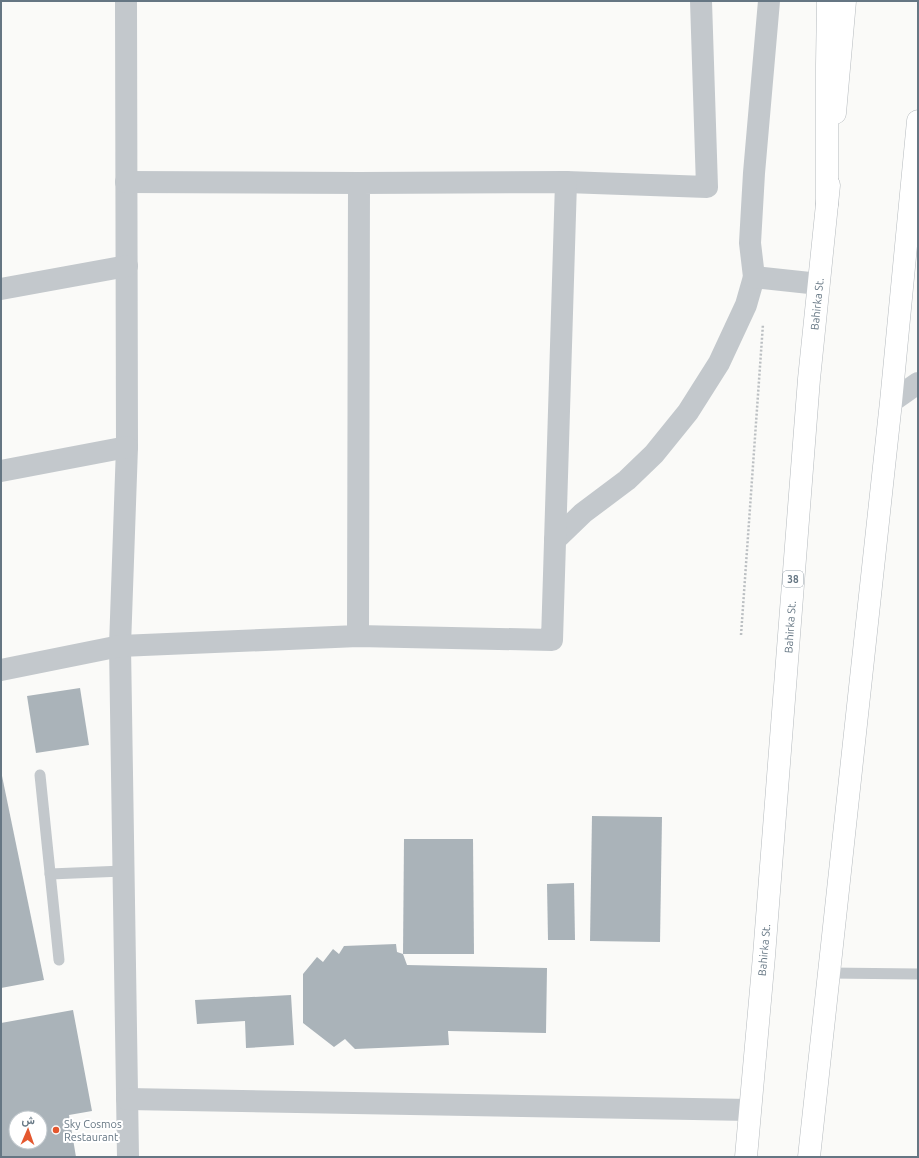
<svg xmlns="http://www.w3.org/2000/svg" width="919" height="1158" viewBox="0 0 919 1158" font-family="Ubuntu,Vazirmatn,sans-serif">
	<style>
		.building { fill: #aab3b9; fill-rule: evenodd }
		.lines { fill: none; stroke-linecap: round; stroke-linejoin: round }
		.primary-casing { stroke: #b5babe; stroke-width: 23 }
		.motorway-casing { stroke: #b4b9bd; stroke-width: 23 }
		.path { stroke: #bbbfc2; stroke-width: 2.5; stroke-dasharray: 2 2; stroke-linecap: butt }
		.service { stroke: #c3c8cc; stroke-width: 11 }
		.minor { stroke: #c3c8cc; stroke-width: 22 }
		.tertiary { stroke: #c3c8cc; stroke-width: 22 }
		.primary { stroke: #fff; stroke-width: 22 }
		.motorway { stroke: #fff; stroke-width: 22 }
		.poi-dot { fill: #e4572e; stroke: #fff; stroke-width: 1.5 }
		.labels { text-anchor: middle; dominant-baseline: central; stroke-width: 4; stroke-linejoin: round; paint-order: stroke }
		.shield { fill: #fff; stroke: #939fa8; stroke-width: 1 }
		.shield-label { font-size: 10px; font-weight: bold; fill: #657683 }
		.street-label { font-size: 11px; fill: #657683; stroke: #fff }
		.poi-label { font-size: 11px; fill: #657683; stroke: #fff; text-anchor: start }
	</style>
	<rect width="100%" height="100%" fill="#fafaf8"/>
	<!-- building -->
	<g class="building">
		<path d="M 80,688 L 89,745 L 36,753 L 27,696 Z"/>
		<path d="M 1,771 L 44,980 L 1,988 Z"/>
		<path d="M 592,816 L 662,817 L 660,942 L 590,941 Z"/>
		<path d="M 404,839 L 473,839 L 474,954 L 403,954 Z"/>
		<path d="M 574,883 L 575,940 L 548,940 L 547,884 Z"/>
		<path d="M 396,944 L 397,952 L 403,954 L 407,965 L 547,968 L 546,1033 L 448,1031 L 449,1045 L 355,1049 L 345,1039 L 334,1047 L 303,1023 L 303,974 L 317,957 L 323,962 L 333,949 L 339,954 L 344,946 Z"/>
		<path d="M 291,995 L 294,1045 L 246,1048 L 245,1021 L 197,1024 L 195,1000 Z"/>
		<path d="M 73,1010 L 92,1111 L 69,1115 L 76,1157 L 1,1157 L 1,1023 ZM 16,1118 L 40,1118 L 40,1142 L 16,1142 Z"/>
	</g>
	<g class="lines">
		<defs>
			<g id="primary">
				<path d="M 835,113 L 845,1"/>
				<path d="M 746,1157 L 764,956 L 809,379 L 829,185"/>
				<path d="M 809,1157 L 891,402 L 918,121"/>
			</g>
			<path id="motorway" d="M 827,204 L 827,65 L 828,1"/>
		</defs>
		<!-- primary casing -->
		<use href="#primary" class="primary-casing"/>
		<!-- motorway casing -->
		<use href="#motorway" class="motorway-casing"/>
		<!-- path -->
		<path class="path" d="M 741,635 L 763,324"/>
		<!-- service -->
		<g class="service">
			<path d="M 40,775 L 59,960"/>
			<path d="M 50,874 L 123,871"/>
			<path d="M 829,973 L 918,974"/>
		</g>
		<!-- minor -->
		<g class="minor">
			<path d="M 126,1 L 127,447 L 120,646 L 128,1157"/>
			<path d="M 126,182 L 359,183"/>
			<path d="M 566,182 L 707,187 L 701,1"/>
			<path d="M 1,289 L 127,266"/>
			<path d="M 1,471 L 127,447"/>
			<path d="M 555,540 L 583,513 L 627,480 L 654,454 L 688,412 L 719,363 L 746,305 L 754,277"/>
			<path d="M 1,670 L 120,646 L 358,636 L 552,640 L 566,182 L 359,183 L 358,636"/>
			<path d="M 127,1099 L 750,1110"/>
		</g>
		<!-- tertiary -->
		<g class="tertiary">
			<path d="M 769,1 L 754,173 L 750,243 L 754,277 L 819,284"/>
			<path d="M 891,402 L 918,383"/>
		</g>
		<!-- primary -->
		<use href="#primary" class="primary"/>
		<!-- motorway -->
		<use href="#motorway" class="motorway"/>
	</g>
	<!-- markers -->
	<circle class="poi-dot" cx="56" cy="1130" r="4"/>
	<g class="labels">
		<!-- shield labels -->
		<rect class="shield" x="783" y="571" width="20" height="16" rx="3"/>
		<g class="shield-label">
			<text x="793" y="579">38</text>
		</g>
		<!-- street labels -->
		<g class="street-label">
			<text transform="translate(817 304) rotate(-84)">Bahirka St.</text>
			<text transform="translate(790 627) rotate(-86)">Bahirka St.</text>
			<text transform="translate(764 950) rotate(-85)">Bahirka St.</text>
		</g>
		<!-- poi labels -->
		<g class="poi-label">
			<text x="64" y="1124">Sky Cosmos<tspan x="64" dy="13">Restaurant</tspan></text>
		</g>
	</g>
	<!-- border -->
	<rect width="919" height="1158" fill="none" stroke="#657683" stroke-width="4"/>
	<!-- north arrow -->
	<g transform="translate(28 1130) rotate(2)"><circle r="19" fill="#ffffff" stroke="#c1c8cd"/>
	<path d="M0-3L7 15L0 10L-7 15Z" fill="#e4572e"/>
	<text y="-6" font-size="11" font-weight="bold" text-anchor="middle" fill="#657683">ش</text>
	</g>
</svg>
